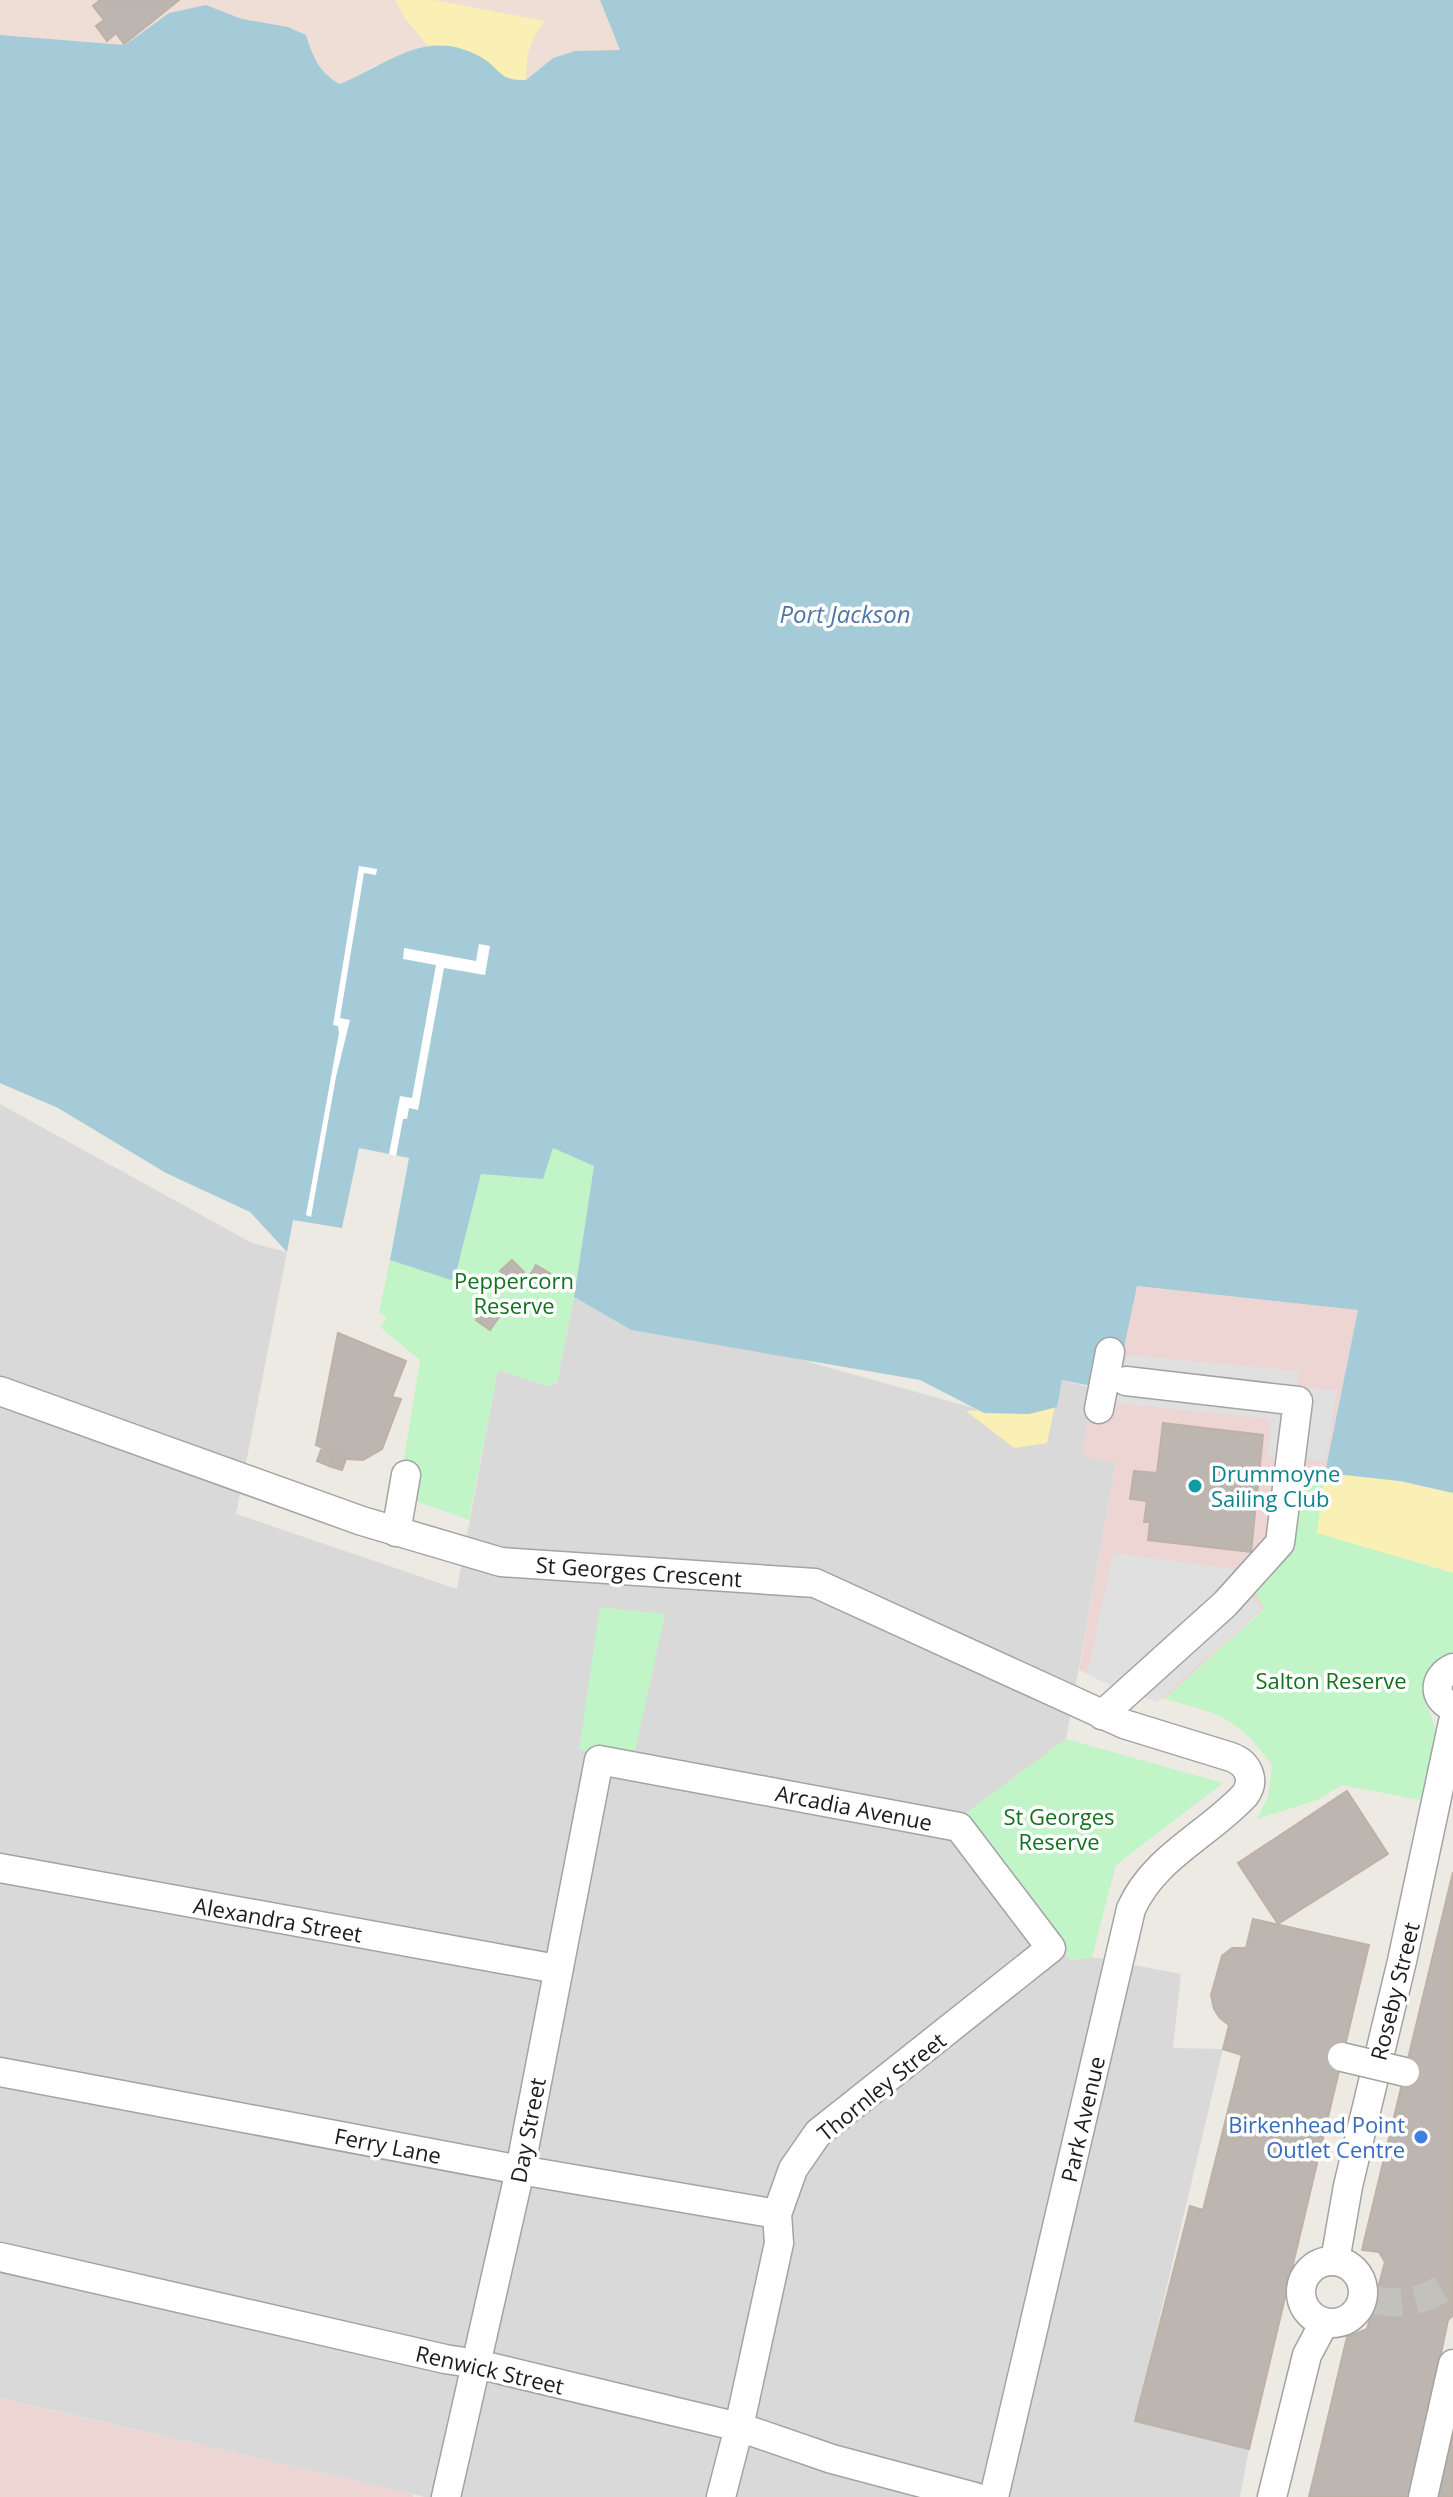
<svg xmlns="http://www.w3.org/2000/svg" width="1453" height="2497" viewBox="0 0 1453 2497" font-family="'Open Sans',sans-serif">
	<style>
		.residential { fill: #dad9d9 }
		.commercial { fill: #edd5d3 }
		.military { fill: #eeded6 }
		.sand { fill: #faefb4 }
		.park { fill: #c1f5c8 }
		.parking { fill: #e0e0e0 }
		.water { fill: #a5cbd8 }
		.pier { fill: #fff }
		.building { fill: #bdb6b0; stroke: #beb1a6; stroke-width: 2 }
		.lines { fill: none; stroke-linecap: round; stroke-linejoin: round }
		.minor-tunnel { stroke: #c3c1bb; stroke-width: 28; stroke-dasharray: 28 14; stroke-linecap: butt }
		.minor-casing { stroke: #a3a3a3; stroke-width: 31 }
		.minor { stroke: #fff; stroke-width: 28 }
		.minor-bridge-casing { stroke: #a3a3a3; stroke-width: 31; stroke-linecap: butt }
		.minor-bridge { stroke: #fff; stroke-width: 28 }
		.culture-dot { fill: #0f9aa8; stroke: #fff; stroke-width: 3 }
		.shop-dot { fill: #3f7fe0; stroke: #fff; stroke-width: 3 }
		.labels { text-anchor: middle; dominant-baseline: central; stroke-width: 7; stroke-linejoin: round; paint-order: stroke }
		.park-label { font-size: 22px; fill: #12731e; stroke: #fff }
		.culture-label { font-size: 22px; fill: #0d838f; stroke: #fff; text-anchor: start }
		.street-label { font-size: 22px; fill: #1c1c1c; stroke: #fff }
		.shop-label { font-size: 22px; fill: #366cbe; stroke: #fff; text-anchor: end }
		.water-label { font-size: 24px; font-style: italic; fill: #4f77a6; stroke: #fff }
	</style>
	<rect width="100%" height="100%" fill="#edeae3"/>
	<!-- residential -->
	<path class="residential" d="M 0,1104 L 252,1243 L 287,1252 L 236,1514 L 457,1589 L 498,1369 L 547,1386 L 557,1383 L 574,1297 L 631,1330 L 781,1354 L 998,1415 L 1062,1380 L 1092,1388 L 1116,1463 L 1066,1739 L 963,1816 L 1071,1960 L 1092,1957 L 1181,1974 L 1173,2048 L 1223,2049 L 1135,2421 L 1249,2449 L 1240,2497 L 425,2497 L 0,2398 Z"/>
	<!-- commercial -->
	<g class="commercial">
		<path d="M 1136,1286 L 1358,1310 L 1325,1473 L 1301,1472 L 1292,1540 L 1281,1564 L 1252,1587 L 1264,1608 L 1164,1699 L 1110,1683 L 1079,1670 L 1116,1463 L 1082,1456 L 1092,1388 L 1115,1391 Z"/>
		<path d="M 0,2398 L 45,2409 L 413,2494 L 413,2497 L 0,2497 Z"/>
	</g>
	<!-- military -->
	<path class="military" d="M 0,0 L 600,0 L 621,50 L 553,58 L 526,80 L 375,65 L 357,77 L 340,84 L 325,76 L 313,58 L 306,35 L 288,27 L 242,19 L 206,5 L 169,13 L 125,45 L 0,35 Z"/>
	<!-- sand -->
	<g class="sand">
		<path d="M 395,0 L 434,0 L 545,21 C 528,43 527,53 526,80 L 506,78 C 484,57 458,47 428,46 L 404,17 Z"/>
		<path d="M 1055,1405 L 1047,1443 L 1014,1448 L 966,1411 Z"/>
		<path d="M 1325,1473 L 1400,1481 L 1453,1493 L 1453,1573 L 1316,1533 Z"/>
	</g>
	<!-- park -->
	<g class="park">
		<path d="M 552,1147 L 594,1166 L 574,1297 L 557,1383 L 547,1386 L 498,1370 L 469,1520 L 398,1495 L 420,1360 L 380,1327 L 387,1318 L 379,1312 L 390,1260 L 454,1280 L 481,1173 L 543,1179 Z"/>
		<path d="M 1301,1472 L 1325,1473 L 1317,1533 L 1453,1573 L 1453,1660 L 1428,1678 L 1427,1704 L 1439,1739 L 1425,1801 L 1342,1785 L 1317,1800 L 1257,1819 L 1268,1797 L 1272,1765 C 1237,1717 1219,1713 1164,1699 L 1264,1609 L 1252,1587 L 1281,1564 L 1292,1540 Z"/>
		<path d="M 600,1607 L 665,1614 L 633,1761 L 579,1749 Z"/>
		<path d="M 1066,1739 L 1223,1783 L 1116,1865 L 1092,1957 L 1071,1960 L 962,1816 Z"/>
	</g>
	<!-- parking -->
	<g class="parking">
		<path d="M 1127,1355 L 1299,1371 L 1298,1386 L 1337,1391 L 1326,1461 L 1268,1458 L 1270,1419 L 1114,1403 Z"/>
		<path d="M 1113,1553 L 1232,1569 L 1261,1609 L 1157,1702 L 1118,1689 L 1087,1674 Z"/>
	</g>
	<!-- water -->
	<path class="water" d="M 600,0 L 1453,0 L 1453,1493 L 1400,1481 L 1325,1473 L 1358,1310 L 1137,1286 L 1115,1391 L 1062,1380 L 1057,1407 L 1029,1414 L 984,1413 L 920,1380 L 631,1330 L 574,1297 L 594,1166 L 553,1148 L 543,1179 L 481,1174 L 454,1281 L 390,1260 L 409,1158 L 359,1148 L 342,1228 L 293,1220 L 287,1252 L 250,1212 L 166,1173 L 58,1108 L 0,1083 L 0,35 L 125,45 L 169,13 L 206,5 L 242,19 L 288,27 L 306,35 C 313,57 319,73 340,84 C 387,65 425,27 479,56 C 502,68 496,81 526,80 L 553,58 L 575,51 L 620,50 Z"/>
	<!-- pier -->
	<g class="pier">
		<path d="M 359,866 L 377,869 L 376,875 L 364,873 L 340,1018 L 350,1020 L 336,1077 L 311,1217 L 306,1215 L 339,1033 L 338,1026 L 333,1025 Z"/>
		<path d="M 479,944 L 490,946 L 485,975 L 444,968 L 418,1110 L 409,1108 L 407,1119 L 403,1119 L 396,1156 L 389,1154 L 400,1096 L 412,1098 L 436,965 L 403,959 L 404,948 L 476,961 Z"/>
	</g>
	<!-- building -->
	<g class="building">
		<path d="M 100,0 L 179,0 L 124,44 L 116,33 L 107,41 L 96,26 L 104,20 L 93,6 Z"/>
		<path d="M 512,1260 L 524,1272 L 513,1283 L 500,1271 Z"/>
		<path d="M 536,1265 L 551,1274 L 543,1288 L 528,1279 Z"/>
		<path d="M 485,1307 L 499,1317 L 490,1330 L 476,1320 Z"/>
		<path d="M 338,1333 L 406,1361 L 392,1397 L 401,1399 L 382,1449 L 363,1460 L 346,1459 L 316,1445 Z"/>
		<path d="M 1163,1423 L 1263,1435 L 1251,1552 L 1148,1540 L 1150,1522 L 1144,1522 L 1147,1501 L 1130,1499 L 1134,1471 L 1157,1473 Z"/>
		<path d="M 321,1450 L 334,1454 L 329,1466 L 317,1461 Z"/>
		<path d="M 334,1454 L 346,1459 L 342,1470 L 329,1466 Z"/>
		<path d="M 1347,1791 L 1388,1854 L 1278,1924 L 1238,1863 Z"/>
		<path d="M 1453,1872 L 1453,2315 L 1448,2320 L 1411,2497 L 1309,2497 L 1347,2337 L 1367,2329 L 1385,2262 L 1379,2252 L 1362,2250 Z"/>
		<path d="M 1253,1919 L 1369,1945 L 1249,2449 L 1135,2421 L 1190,2206 L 1203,2210 L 1242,2055 L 1223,2049 L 1229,2025 L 1220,2018 L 1214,2009 L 1211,1995 L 1222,1956 L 1232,1948 L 1246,1948 Z"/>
		<path d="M 1453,2434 L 1453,2497 L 1438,2497 Z"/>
	</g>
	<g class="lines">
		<!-- minor-tunnel -->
		<path class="minor-tunnel" d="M 1374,2300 C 1403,2307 1430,2299 1453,2281"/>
		<defs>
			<g id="minor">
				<path d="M 0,1391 L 362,1521 L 501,1562 L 815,1583 L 1124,1724 L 1231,1757 C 1248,1763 1256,1780 1245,1795 C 1208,1835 1154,1857 1131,1909 L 994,2497"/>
				<path d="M 1099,1409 L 1110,1352"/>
				<path d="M 396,1532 L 406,1475"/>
				<path d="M 1453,1668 C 1433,1677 1432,1699 1453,1707"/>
				<path d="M 1102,1715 L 1225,1604 L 1280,1543 L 1298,1401 L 1126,1381"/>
				<path d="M 0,1868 L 557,1969"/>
				<path d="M 0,2072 L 520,2170 L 777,2214"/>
				<path d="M 0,2257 L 445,2359 L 477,2364 L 739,2427 L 832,2459 L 975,2497"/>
				<circle cx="1332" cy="2292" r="31"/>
				<path d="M 1335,2261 L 1348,2186 L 1402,1961 L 1453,1722"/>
				<path d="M 446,2497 L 520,2170 L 599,1760 L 959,1827 L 1051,1948 L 818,2133 L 793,2169 L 777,2214 L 779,2243 L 739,2427 L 721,2497"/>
				<path d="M 1272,2497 L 1307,2355 L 1324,2323"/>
				<path d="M 1423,2497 L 1453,2364"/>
			</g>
		</defs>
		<!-- minor casing -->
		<use href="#minor" class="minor-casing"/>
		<!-- minor -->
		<use href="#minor" class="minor"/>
		<defs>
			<path id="minor-bridge" d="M 1342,2057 L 1405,2072"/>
		</defs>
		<!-- minor-bridge casing -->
		<use href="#minor-bridge" class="minor-bridge-casing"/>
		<!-- minor-bridge -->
		<use href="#minor-bridge" class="minor-bridge"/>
	</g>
	<!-- markers -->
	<circle class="culture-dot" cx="1195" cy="1486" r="8"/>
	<circle class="shop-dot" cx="1421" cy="2137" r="8"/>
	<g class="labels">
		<!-- park labels -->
		<g class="park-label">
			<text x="514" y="1280">Peppercorn<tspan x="514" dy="25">Reserve</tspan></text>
			<text x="1331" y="1680">Salton Reserve</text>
			<text x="1059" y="1816">St Georges<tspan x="1059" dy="25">Reserve</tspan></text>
		</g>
		<!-- culture labels -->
		<g class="culture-label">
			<text x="1211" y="1473">Drummoyne<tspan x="1211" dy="25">Sailing Club</tspan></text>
		</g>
		<!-- street labels -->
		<g class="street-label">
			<text transform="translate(639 1571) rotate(4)">St Georges Crescent</text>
			<text transform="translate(854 1807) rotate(11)">Arcadia Avenue</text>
			<text transform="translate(278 1919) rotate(10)">Alexandra Street</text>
			<text transform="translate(1394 1991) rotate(-76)">Roseby Street</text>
			<text transform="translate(881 2086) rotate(-39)">Thornley Street</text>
			<text transform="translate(1082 2119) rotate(-77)">Park Avenue</text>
			<text transform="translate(527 2130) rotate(-79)">Day Street</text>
			<text transform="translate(388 2145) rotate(11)">Ferry Lane</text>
			<text transform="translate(490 2369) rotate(13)">Renwick Street</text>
		</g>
		<!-- shop labels -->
		<g class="shop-label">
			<text x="1405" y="2124">Birkenhead Point<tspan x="1405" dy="25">Outlet Centre</tspan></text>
		</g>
		<!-- water labels -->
		<g class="water-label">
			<text x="845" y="613">Port Jackson</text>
		</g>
	</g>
</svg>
